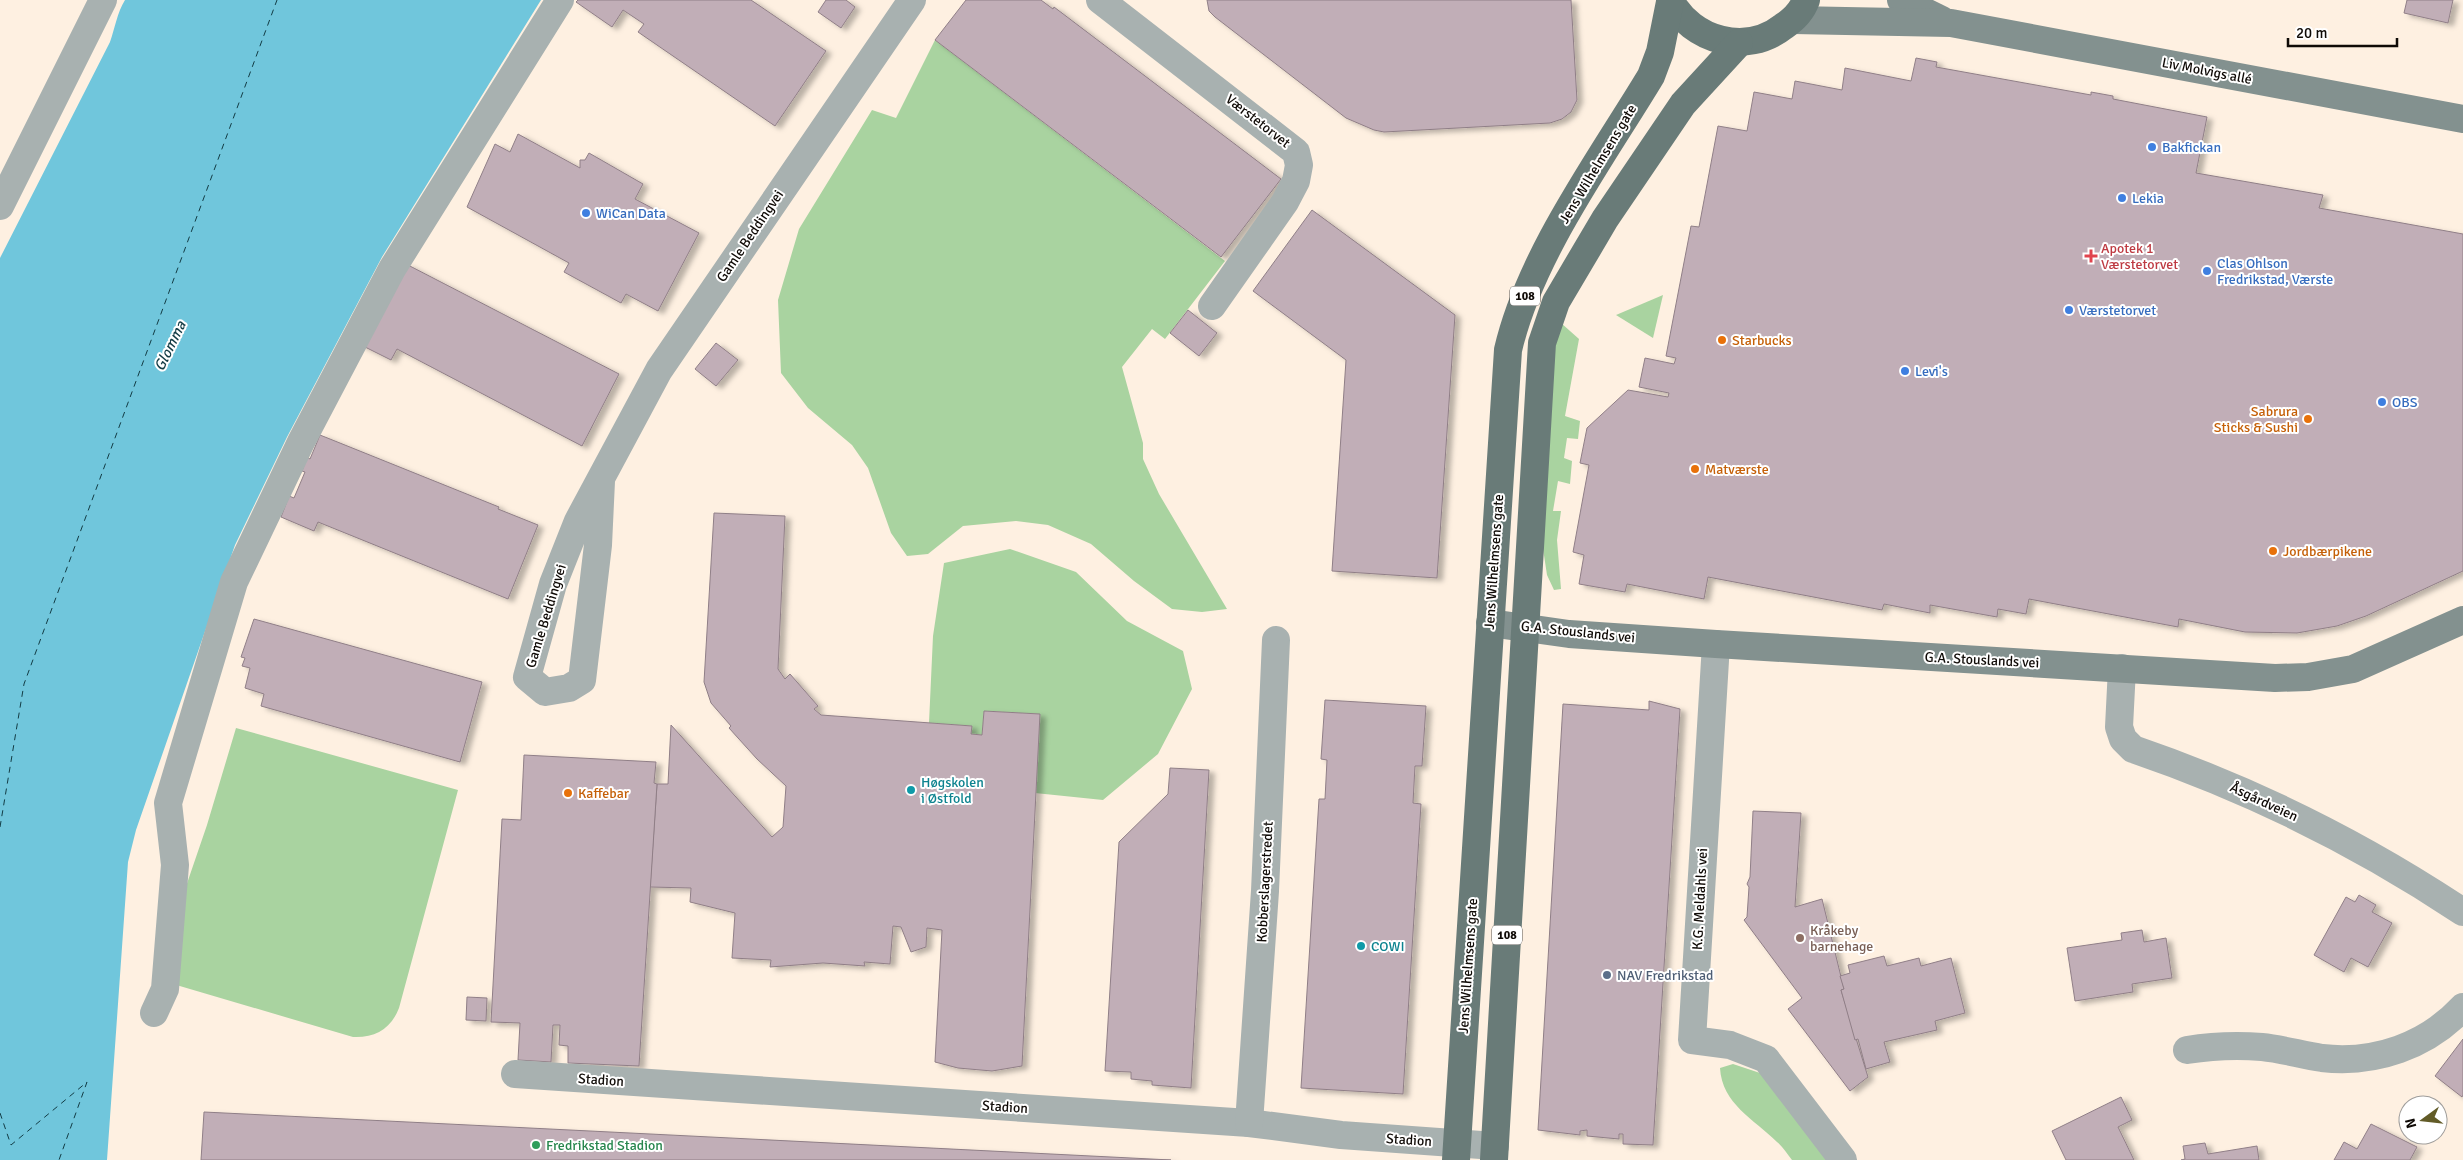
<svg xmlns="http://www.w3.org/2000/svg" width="2463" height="1160" viewBox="0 0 2463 1160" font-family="Signika,sans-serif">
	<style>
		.green { fill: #a9d3a0 }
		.water { fill: #70c6dc }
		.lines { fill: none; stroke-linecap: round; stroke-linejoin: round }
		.ferry { stroke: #133c45; stroke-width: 1; stroke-dasharray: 6 5; stroke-linecap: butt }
		.building { fill: #c1aeb7; stroke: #907f87; filter: url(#shadow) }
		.street { stroke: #a8b1b0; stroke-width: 28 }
		.secondary { stroke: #83918f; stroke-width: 28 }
		.primary { stroke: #697b78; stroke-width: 28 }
		.shop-dot { fill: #3f7fe0; stroke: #fff; stroke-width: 2 }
		.health-dot { fill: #e0444e; stroke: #fff; stroke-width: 2 }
		.food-dot { fill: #e8710a; stroke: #fff; stroke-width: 2 }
		.culture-dot { fill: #0f9aa8; stroke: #fff; stroke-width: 2 }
		.education-dot { fill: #8d6e63; stroke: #fff; stroke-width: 2 }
		.service-dot { fill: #5c6f8a; stroke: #fff; stroke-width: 2 }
		.leisure-dot { fill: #2e9e5b; stroke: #fff; stroke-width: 2 }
		.labels { text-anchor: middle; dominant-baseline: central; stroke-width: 4; stroke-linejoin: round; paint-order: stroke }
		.shield { fill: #fff; stroke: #575451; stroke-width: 1 }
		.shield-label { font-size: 12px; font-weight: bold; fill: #0f0a06 }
		.street-label { font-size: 14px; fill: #0f0a06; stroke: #fff }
		.shop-label { font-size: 14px; fill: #366cbe; stroke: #fff; text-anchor: start }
		.health-label { font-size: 14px; fill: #be3a42; stroke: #fff; text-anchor: start }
		.food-label { font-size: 14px; fill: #c56008; stroke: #fff; text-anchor: start }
		.culture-label { font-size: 14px; fill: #0d838f; stroke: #fff; text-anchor: start }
		.education-label { font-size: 14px; fill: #785e54; stroke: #fff; text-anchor: start }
		.service-label { font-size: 14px; fill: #4e5e75; stroke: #fff; text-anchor: start }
		.leisure-label { font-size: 14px; fill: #27864d; stroke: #fff; text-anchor: start }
		.water-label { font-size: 15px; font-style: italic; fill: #133c45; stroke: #fff }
	</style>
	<defs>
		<filter id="shadow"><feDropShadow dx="5.5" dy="3" stdDeviation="2.5" flood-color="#0004"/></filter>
	</defs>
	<rect width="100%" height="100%" fill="#fef0e1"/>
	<!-- green -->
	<g class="green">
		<path d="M 935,40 L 1225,261 L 1165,339 L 1152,329 L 1122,367 L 1143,443 L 1143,459 L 1159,494 L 1227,609 L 1202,612 L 1172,609 L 1134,581 L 1091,544 L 1048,525 L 1016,521 L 963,526 L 928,554 L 907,556 L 891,533 L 868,468 L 852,445 L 808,408 L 781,373 L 778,300 L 799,229 L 872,110 L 896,118 Z"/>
		<path d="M 1663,295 L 1653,338 L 1616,315 Z"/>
		<path d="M 1561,323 L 1579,339 L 1565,416 L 1580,421 L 1578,439 L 1567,438 L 1564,458 L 1572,461 L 1570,484 L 1558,481 L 1553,511 L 1561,511 L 1557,540 L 1561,589 L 1554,590 L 1547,575 L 1542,542 L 1554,346 Z"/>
		<path d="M 1010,549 L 1076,572 L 1127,621 L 1183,651 L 1192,689 L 1158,754 L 1103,800 L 1035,793 L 1039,714 L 984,711 L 982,735 L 971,734 L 971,726 L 929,723 L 933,636 L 944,563 Z"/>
		<path d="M 236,728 L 458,790 L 399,1008 C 391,1029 375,1038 353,1037 L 173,984 L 182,898 L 207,825 Z"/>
		<path d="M 1733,1064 L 1760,1073 L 1833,1160 L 1792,1160 C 1787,1154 1783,1147 1777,1142 C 1754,1119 1722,1104 1720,1068 Z"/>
	</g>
	<!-- water -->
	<path class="water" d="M 125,0 L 541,0 L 382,257 L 287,437 L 235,545 L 136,830 L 128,862 L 107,1160 L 0,1160 L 0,258 L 110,42 C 115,28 117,13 125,0 Z"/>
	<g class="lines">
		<!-- ferry -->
		<g class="ferry">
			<path d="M 0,827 L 24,684 L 277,0"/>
			<path d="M 0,1113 L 11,1145 L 87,1082 L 59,1160"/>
		</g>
	</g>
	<!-- building -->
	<g class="building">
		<path d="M 578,0 L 751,0 L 826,51 L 775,126 L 638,32 L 644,24 L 623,10 L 612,27 L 576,2 Z"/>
		<path d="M 826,0 L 846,0 L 855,7 L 841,28 L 818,12 Z"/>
		<path d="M 966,0 L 1041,0 L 1053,9 L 1054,7 L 1281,179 L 1221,257 L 935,40 Z"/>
		<path d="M 1207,0 L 1571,0 L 1577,100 L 1571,112 L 1562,119 L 1550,123 L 1384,132 L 1374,130 L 1346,118 L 1215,17 L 1209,11 Z"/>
		<path d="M 2407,0 L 2453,0 L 2448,23 L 2404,13 Z"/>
		<path d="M 1916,58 L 1937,62 L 1936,67 L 2091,95 L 2091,92 L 2113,96 L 2113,99 L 2207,117 L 2196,173 L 2323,195 L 2319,208 L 2463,234 L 2463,571 L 2366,616 L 2337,626 L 2297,633 L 2245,632 L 2179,619 L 2178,627 L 2029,599 L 2026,614 L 1998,609 L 1997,617 L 1930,605 L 1930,613 L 1884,604 L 1882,610 L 1708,577 L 1704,599 L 1627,584 L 1625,592 L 1579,584 L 1584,555 L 1573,552 L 1589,465 L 1580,463 L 1587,428 L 1628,390 L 1668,397 L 1669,393 L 1639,387 L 1645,358 L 1674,364 L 1676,358 L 1666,356 L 1691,226 L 1699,227 L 1718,126 L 1747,131 L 1754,92 L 1792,99 L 1795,81 L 1842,90 L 1845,68 L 1911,81 Z"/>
		<path d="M 518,134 L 580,168 L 580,160 L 585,160 L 589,153 L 643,184 L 635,199 L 699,233 L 658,311 L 626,294 L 621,303 L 564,272 L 569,263 L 467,207 L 495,144 L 510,152 Z"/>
		<path d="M 1312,210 L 1455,315 L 1437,578 L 1332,571 L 1346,360 L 1253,291 Z"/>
		<path d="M 406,264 L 619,374 L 582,446 L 397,349 L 391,360 L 359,344 Z"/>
		<path d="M 1188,310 L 1217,333 L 1199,356 L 1170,333 Z"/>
		<path d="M 716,343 L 738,360 L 716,386 L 695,369 Z"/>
		<path d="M 320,435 L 499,507 L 498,509 L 538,525 L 508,599 L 318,522 L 314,531 L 281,517 L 289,496 L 294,498 L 305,472 L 302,471 L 307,457 L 310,459 Z"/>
		<path d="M 714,513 L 785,516 L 778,669 L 785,679 L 790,674 L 818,706 L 814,709 L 821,715 L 972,726 L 971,734 L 982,735 L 984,711 L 1040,714 L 1022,1066 L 992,1071 L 958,1068 L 935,1062 L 942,930 L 927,928 L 926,947 L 911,952 L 901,927 L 893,926 L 890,964 L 864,962 L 865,966 L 823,963 L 770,967 L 771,960 L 732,958 L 735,913 L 690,902 L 691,888 L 650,887 L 657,784 L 668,784 L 671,725 L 772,837 L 783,827 L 786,786 L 757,759 L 729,728 L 731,726 L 711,703 L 704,682 Z"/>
		<path d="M 254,619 L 482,682 L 460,762 L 261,706 L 264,694 L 245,688 L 250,668 L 242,666 L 245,658 L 241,657 Z"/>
		<path d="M 1325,700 L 1426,706 L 1422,766 L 1415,766 L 1413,803 L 1421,804 L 1403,1094 L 1301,1088 L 1319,799 L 1325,799 L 1327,760 L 1321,759 Z"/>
		<path d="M 1649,701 L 1680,709 L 1653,1145 L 1623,1144 L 1623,1134 L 1619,1134 L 1619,1139 L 1587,1136 L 1587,1130 L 1580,1131 L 1580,1135 L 1538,1130 L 1563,704 L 1649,710 Z"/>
		<path d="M 524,755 L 656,762 L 654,783 L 657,784 L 639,1066 L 568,1063 L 568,1046 L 559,1045 L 560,1025 L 553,1025 L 551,1062 L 518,1060 L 520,1023 L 491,1022 L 502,819 L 521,820 Z"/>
		<path d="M 1170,768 L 1209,770 L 1191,1088 L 1152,1085 L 1152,1081 L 1131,1079 L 1131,1072 L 1105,1071 L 1119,842 L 1168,794 Z"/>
		<path d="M 1753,811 L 1801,813 L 1795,907 L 1822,899 L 1844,989 L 1841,990 L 1868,1077 L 1850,1091 L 1788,1009 L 1802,998 L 1744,920 L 1747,917 L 1749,887 L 1747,884 L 1750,877 Z"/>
		<path d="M 2359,895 L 2376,905 L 2372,912 L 2392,923 L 2368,967 L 2351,958 L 2344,972 L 2314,955 L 2346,897 L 2355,902 Z"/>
		<path d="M 2142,930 L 2144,942 L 2166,938 L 2172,978 L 2132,984 L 2133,992 L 2075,1001 L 2067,948 L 2122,940 L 2121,933 Z"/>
		<path d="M 1884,956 L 1887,966 L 1919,958 L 1921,966 L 1951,958 L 1965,1013 L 1935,1021 L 1937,1030 L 1884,1042 L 1890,1062 L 1866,1069 L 1858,1039 L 1855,1040 L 1841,990 L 1844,989 L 1840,976 L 1850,973 L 1848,965 Z"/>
		<path d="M 467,997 L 487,998 L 486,1021 L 466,1020 Z"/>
		<path d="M 2463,1039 L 2463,1095 L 2462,1097 L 2435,1076 Z"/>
		<path d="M 2121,1097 L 2132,1120 L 2118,1127 L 2134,1160 L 2066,1160 L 2052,1131 Z"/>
		<path d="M 204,1112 L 570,1130 L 1171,1160 L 201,1160 Z"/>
		<path d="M 2371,1124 L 2417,1147 L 2410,1160 L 2334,1160 L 2344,1142 L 2357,1149 Z"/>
		<path d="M 2205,1143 L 2208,1154 L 2257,1146 L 2259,1160 L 2181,1160 L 2185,1159 L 2183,1146 Z"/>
	</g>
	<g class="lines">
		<!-- street -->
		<g class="street">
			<path d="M 1100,0 L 1296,152 L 1299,165 L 1296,181 L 1285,202 L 1212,306"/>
			<path d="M 0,206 L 103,0"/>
			<path d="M 601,481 L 598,545 L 582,680 L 569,688 L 545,692 L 527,677 L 553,584 L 578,521 L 659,370 L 912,0"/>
			<path d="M 1716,644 L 1692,1040 L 1730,1045 L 1766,1059 L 1843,1160"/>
			<path d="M 2122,668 L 2119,727 L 2123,739 L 2133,749 C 2250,789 2361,844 2463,912"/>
			<path d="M 154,1013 L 165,989 L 175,865 L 168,803 L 234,582 L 301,442 L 392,269 L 560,0"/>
			<path d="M 2187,1050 C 2212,1046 2237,1045 2262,1047 C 2282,1049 2302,1055 2322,1058 C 2375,1064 2427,1046 2463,1007"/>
			<path d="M 515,1074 L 1249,1123 L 1341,1135 L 1495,1146"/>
			<path d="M 1249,1123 L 1265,891 L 1276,640"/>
		</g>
		<!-- secondary -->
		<g class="secondary">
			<path d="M 1901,0 L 1942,20"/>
			<path d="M 1793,20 L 1951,23 L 2463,119"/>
			<path d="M 1490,623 L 1569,634 L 1716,644 L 2275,678 L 2308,677 L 2353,669 L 2463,620"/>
		</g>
		<!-- primary -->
		<g class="primary">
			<path d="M 1670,0 C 1692,41 1746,56 1784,26 C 1793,20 1802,11 1806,0"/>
			<path d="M 1456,1160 L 1508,350 C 1530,255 1601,159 1651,76 L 1660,52 L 1670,2"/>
			<path d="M 1494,1160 L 1542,343 L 1556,302 L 1605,219 L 1683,104 L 1739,43"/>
		</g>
	</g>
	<!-- markers -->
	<g class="shop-dot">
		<circle cx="2152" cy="147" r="5"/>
		<circle cx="2122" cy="198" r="5"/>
		<circle cx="586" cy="213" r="5"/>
		<circle cx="2207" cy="271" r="5"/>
		<circle cx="2069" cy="310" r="5"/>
		<circle cx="1905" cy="371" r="5"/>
		<circle cx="2382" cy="402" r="5"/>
	</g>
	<path class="health-dot" d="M2088.5 248.5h5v5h5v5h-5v5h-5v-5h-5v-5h5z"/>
	<g class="food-dot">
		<circle cx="1722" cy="340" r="5"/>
		<circle cx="2308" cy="419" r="5"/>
		<circle cx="1695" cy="469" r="5"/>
		<circle cx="2273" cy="551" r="5"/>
		<circle cx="568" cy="793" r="5"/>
	</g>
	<g class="culture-dot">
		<circle cx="911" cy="790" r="5"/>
		<circle cx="1361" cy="946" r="5"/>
	</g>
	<circle class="education-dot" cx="1800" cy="938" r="5"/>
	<circle class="service-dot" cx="1607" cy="975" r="5"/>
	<circle class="leisure-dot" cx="536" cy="1145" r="5"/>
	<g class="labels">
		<!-- shield labels -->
		<g class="shield">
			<rect x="1510" y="286.5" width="30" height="19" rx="4"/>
			<rect x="1492" y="925.5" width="30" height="19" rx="4"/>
		</g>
		<g class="shield-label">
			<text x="1525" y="296">108</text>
			<text x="1507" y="935">108</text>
		</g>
		<!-- street labels -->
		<g class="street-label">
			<text transform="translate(2207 71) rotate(11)">Liv Molvigs allé</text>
			<text transform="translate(1258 121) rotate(38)">Værstetorvet</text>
			<text transform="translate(1598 164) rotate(-59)">Jens Wilhelmsens gate</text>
			<text transform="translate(750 236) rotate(-56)">Gamle Beddingvei</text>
			<text transform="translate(1494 562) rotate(-86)">Jens Wilhelmsens gate</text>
			<text transform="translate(546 616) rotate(-73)">Gamle Beddingvei</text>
			<text transform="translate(1578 632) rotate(6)">G.A. Stouslands vei</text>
			<text transform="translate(1982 660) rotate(3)">G.A. Stouslands vei</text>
			<text transform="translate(2264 802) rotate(25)">Åsgårdveien</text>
			<text transform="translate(1265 882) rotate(-87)">Kobberslagerstredet</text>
			<text transform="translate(1700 899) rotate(-87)">K.G. Meldahls vei</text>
			<text transform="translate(1468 966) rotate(-86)">Jens Wilhelmsens gate</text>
			<text transform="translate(601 1080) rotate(4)">Stadion</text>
			<text transform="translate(1005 1107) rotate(4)">Stadion</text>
			<text transform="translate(1409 1140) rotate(4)">Stadion</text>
		</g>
		<!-- shop labels -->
		<g class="shop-label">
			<text x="2162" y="147">Bakfickan</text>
			<text x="2132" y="198">Lekia</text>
			<text x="596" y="213">WiCan Data</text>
			<text x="2217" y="263">Clas Ohlson<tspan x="2217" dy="16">Fredrikstad, Værste</tspan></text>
			<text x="2079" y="310">Værstetorvet</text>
			<text x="1915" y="371">Levi's</text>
			<text x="2392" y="402">OBS</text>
		</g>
		<!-- health labels -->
		<g class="health-label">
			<text x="2101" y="248">Apotek 1<tspan x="2101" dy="16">Værstetorvet</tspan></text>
		</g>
		<!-- food labels -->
		<g class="food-label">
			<text x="1732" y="340">Starbucks</text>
			<text x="2298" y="411" text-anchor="end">Sabrura<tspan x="2298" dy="16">Sticks &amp; Sushi</tspan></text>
			<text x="1705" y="469">Matværste</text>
			<text x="2283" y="551">Jordbærpikene</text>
			<text x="578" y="793">Kaffebar</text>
		</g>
		<!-- culture labels -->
		<g class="culture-label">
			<text x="921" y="782">Høgskolen<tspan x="921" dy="16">i Østfold</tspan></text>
			<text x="1371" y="946">COWI</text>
		</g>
		<!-- education labels -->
		<g class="education-label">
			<text x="1810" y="930">Kråkeby<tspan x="1810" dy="16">barnehage</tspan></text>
		</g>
		<!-- service labels -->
		<g class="service-label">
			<text x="1617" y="975">NAV Fredrikstad</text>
		</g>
		<!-- leisure labels -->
		<g class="leisure-label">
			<text x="546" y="1145">Fredrikstad Stadion</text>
		</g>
		<!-- water labels -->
		<g class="water-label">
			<text transform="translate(170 346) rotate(-64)">Glomma</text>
		</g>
	</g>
	<!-- north arrow -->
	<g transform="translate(2423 1120) rotate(255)"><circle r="24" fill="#ffffff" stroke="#9f9d9b"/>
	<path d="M0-4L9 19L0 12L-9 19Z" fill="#625b27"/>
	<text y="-8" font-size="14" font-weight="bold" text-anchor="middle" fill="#0f0a06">N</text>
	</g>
	<!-- scale -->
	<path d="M2288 38v8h109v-8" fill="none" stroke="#0f0a06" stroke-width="2.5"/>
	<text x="2296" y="38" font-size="15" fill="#0f0a06" stroke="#ffffff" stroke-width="4" paint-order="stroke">20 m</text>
</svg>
